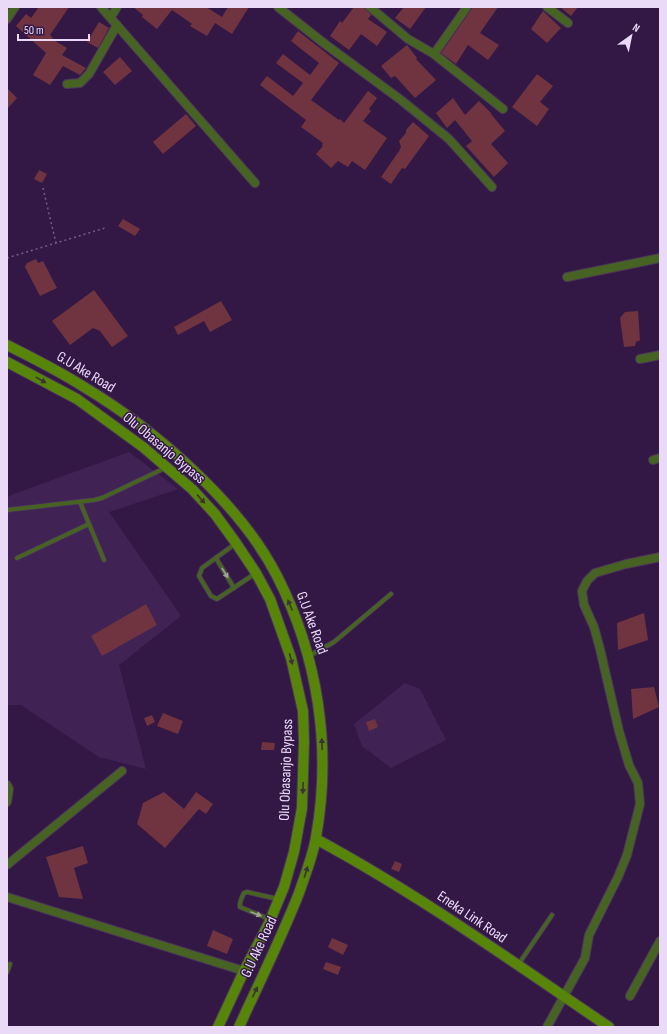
<svg xmlns="http://www.w3.org/2000/svg" width="667" height="1034" viewBox="0 0 667 1034" font-family="'Sofia Sans Condensed',sans-serif">
	<style>
		.built { fill: #402254 }
		.building { fill: #6f343f }
		.lines { fill: none; stroke-linecap: round; stroke-linejoin: round }
		.lane-casing { stroke: #4d335e; stroke-width: 5.5 }
		.street-casing { stroke: #4d335e; stroke-width: 10 }
		.secondary-casing { stroke: #4d335e; stroke-width: 12 }
		.path { stroke: #755e85; stroke-width: 1.5; stroke-dasharray: 2 3; stroke-linecap: butt }
		.lane { stroke: #476323; stroke-width: 4 }
		.street { stroke: #476323; stroke-width: 8 }
		.secondary { stroke: #57850a; stroke-width: 10 }
		.oneway { fill: #3c3336 }
		.oneway2 { fill: #a1a498 }
		.labels { text-anchor: middle; dominant-baseline: central; stroke-width: 3; stroke-linejoin: round; paint-order: stroke }
		.street-label { font-size: 15px; fill: #eadaf7; stroke: #331845 }
	</style>
	<rect width="100%" height="100%" fill="#331845"/>
	<!-- built -->
	<g class="built">
		<path d="M 129,452 L 178,489 L 109,512 L 181,616 L 119,665 L 146,769 L 99,757 L 21,705 L 7,705 L 7,498 L 11,495 Z"/>
		<path d="M 405,683 L 420,689 L 446,740 L 391,768 L 362,746 L 354,724 Z"/>
	</g>
	<!-- building -->
	<g class="building">
		<path d="M 39,7 L 69,7 L 50,35 L 53,38 L 52,39 L 67,48 L 62,55 L 86,68 L 80,75 L 63,66 L 50,85 L 33,75 L 46,53 L 16,26 L 26,14 L 31,18 Z"/>
		<path d="M 133,7 L 206,7 L 222,17 L 228,7 L 249,7 L 232,34 L 215,23 L 207,36 L 190,26 L 192,24 L 172,10 L 157,29 L 142,17 L 143,15 Z"/>
		<path d="M 354,7 L 365,8 L 371,15 L 368,19 L 387,32 L 377,46 L 361,34 L 349,50 L 330,36 L 340,21 L 342,23 Z"/>
		<path d="M 404,7 L 426,7 L 410,29 L 395,18 Z"/>
		<path d="M 473,7 L 498,7 L 480,33 L 499,45 L 488,60 L 468,45 L 456,64 L 441,53 Z"/>
		<path d="M 560,7 L 578,7 L 571,16 Z"/>
		<path d="M 543,11 L 561,28 L 547,43 L 531,29 Z"/>
		<path d="M 99,22 L 109,28 L 98,48 L 87,42 Z"/>
		<path d="M 298,31 L 339,63 L 311,100 L 339,120 L 340,119 L 344,123 L 368,91 L 377,98 L 369,109 L 371,111 L 363,121 L 387,138 L 365,170 L 352,161 L 348,167 L 338,161 L 331,168 L 316,154 L 323,146 L 322,145 L 323,143 L 301,127 L 306,120 L 260,85 L 267,76 L 293,96 L 303,83 L 276,63 L 283,54 L 310,75 L 319,63 L 291,41 Z"/>
		<path d="M 407,45 L 417,58 L 416,59 L 436,80 L 415,98 L 395,76 L 391,78 L 381,66 Z"/>
		<path d="M 120,57 L 132,71 L 115,85 L 103,72 Z"/>
		<path d="M 537,74 L 553,86 L 540,102 L 549,109 L 537,126 L 512,107 Z"/>
		<path d="M 7,88 L 17,98 L 7,109 Z"/>
		<path d="M 453,98 L 465,115 L 479,101 L 491,113 L 491,114 L 505,131 L 491,144 L 508,163 L 494,177 L 466,146 L 472,141 L 455,120 L 447,128 L 436,113 Z"/>
		<path d="M 186,114 L 196,126 L 163,154 L 153,142 Z"/>
		<path d="M 413,122 L 429,136 L 405,169 L 402,168 L 391,184 L 381,177 L 399,151 L 401,147 L 399,141 L 406,133 L 406,130 Z"/>
		<path d="M 39,170 L 47,174 L 42,183 L 34,179 Z"/>
		<path d="M 123,219 L 140,229 L 135,236 L 118,226 Z"/>
		<path d="M 36,259 L 38,263 L 43,261 L 57,288 L 40,296 L 25,267 L 27,263 Z"/>
		<path d="M 94,290 L 128,336 L 112,347 L 100,331 L 93,328 L 70,345 L 52,321 Z"/>
		<path d="M 221,301 L 232,320 L 210,332 L 204,321 L 178,335 L 174,327 Z"/>
		<path d="M 638,311 L 640,340 L 636,342 L 635,346 L 624,347 L 620,318 L 625,312 Z"/>
		<path d="M 146,604 L 157,625 L 102,656 L 91,636 Z"/>
		<path d="M 644,613 L 648,640 L 618,650 L 617,623 Z"/>
		<path d="M 654,687 L 659,707 L 633,719 L 631,689 Z"/>
		<path d="M 163,713 L 183,721 L 178,734 L 157,726 Z"/>
		<path d="M 152,715 L 155,722 L 147,726 L 144,718 Z"/>
		<path d="M 375,719 L 378,727 L 369,731 L 366,722 Z"/>
		<path d="M 262,742 L 275,743 L 274,750 L 261,750 Z"/>
		<path d="M 164,792 L 184,809 L 196,792 L 213,804 L 206,814 L 199,809 L 165,848 L 137,824 L 143,803 Z"/>
		<path d="M 83,846 L 88,863 L 74,868 L 83,899 L 59,897 L 46,857 Z"/>
		<path d="M 395,861 L 402,864 L 399,872 L 391,869 Z"/>
		<path d="M 213,930 L 233,939 L 227,954 L 207,946 Z"/>
		<path d="M 332,938 L 348,945 L 343,955 L 328,947 Z"/>
		<path d="M 326,962 L 341,967 L 338,975 L 323,969 Z"/>
	</g>
	<g class="lines">
		<defs>
			<g id="lane">
				<path d="M 80,502 L 104,560"/>
				<path d="M 7,510 L 94,500 L 102,498 L 165,468"/>
				<path d="M 235,544 L 202,568 L 199,576 L 211,596 L 217,599 L 256,573"/>
				<path d="M 17,558 L 89,524"/>
				<path d="M 216,558 L 234,588"/>
				<path d="M 309,656 L 334,642 L 391,594"/>
				<path d="M 269,919 L 240,907 C 239,903 242,897 244,893 L 247,892 L 278,899"/>
				<path d="M 518,965 L 552,915"/>
				<path d="M 7,972 L 10,964"/>
			</g>
			<g id="street">
				<path d="M 101,7 L 255,183"/>
				<path d="M 278,7 L 325,44 L 401,100 L 449,139 L 492,187"/>
				<path d="M 370,7 L 408,39 L 434,54 L 503,109"/>
				<path d="M 547,7 L 568,23"/>
				<path d="M 111,17 L 117,7"/>
				<path d="M 7,19 L 15,7"/>
				<path d="M 434,54 L 467,7"/>
				<path d="M 67,84 L 80,83 L 89,74 L 117,25"/>
				<path d="M 567,277 L 660,258"/>
				<path d="M 640,359 L 660,355"/>
				<path d="M 653,460 L 660,458"/>
				<path d="M 7,785 L 9,789 L 7,802"/>
				<path d="M 7,865 L 122,771"/>
				<path d="M 7,897 L 244,971"/>
				<path d="M 630,996 L 660,941"/>
				<path d="M 547,1027 L 585,958 L 589,935 L 618,877 L 627,855 L 640,804 L 638,783 L 629,765 L 619,731 L 600,649 L 594,627 L 584,605 L 582,591 L 587,581 L 595,573 L 626,564 L 660,557"/>
			</g>
			<g id="secondary">
				<path d="M 7,345 C 33,358 59,371 84,387 C 154,429 240,503 277,576 C 318,656 332,748 316,837 C 313,856 305,875 299,893 C 281,939 259,983 239,1027"/>
				<path d="M 7,362 L 77,399 L 143,447 L 192,489 L 215,514 L 236,543 L 256,573 L 270,599 L 291,658 L 303,711 L 304,742 L 302,808 L 294,852 L 284,887 L 269,923 L 244,971 L 218,1027"/>
				<path d="M 316,839 C 418,894 513,962 609,1027"/>
			</g>
		</defs>
		<!-- lane casing -->
		<use href="#lane" class="lane-casing"/>
		<!-- street casing -->
		<use href="#street" class="street-casing"/>
		<!-- secondary casing -->
		<use href="#secondary" class="secondary-casing"/>
		<!-- path -->
		<g class="path">
			<path d="M 43,188 L 56,243"/>
			<path d="M 7,258 L 105,228"/>
		</g>
		<!-- lane -->
		<use href="#lane" class="lane"/>
		<!-- street -->
		<use href="#street" class="street"/>
		<!-- secondary -->
		<use href="#secondary" class="secondary"/>
	</g>
	<!-- one-way arrows -->
	<defs><path id="oneway-solid" d="M-6-.8H1V-3.2L6.5 0L1 3.2V.8H-6Z"/></defs>
	<g class="oneway">
		<use href="#oneway-solid" transform="translate(41 380) rotate(29)"/>
		<use href="#oneway-solid" transform="translate(201 499) rotate(48)"/>
		<use href="#oneway-solid" transform="translate(290 605) rotate(-114)"/>
		<use href="#oneway-solid" transform="translate(291 659) rotate(75)"/>
		<use href="#oneway-solid" transform="translate(322 744) rotate(-92)"/>
		<use href="#oneway-solid" transform="translate(303 788) rotate(92)"/>
		<use href="#oneway-solid" transform="translate(306 872) rotate(-73)"/>
		<use href="#oneway-solid" transform="translate(255 992) rotate(-65)"/>
	</g>
	<g class="oneway2">
		<use href="#oneway-solid" transform="translate(225 573) rotate(58)"/>
		<use href="#oneway-solid" transform="translate(256 914) rotate(21)"/>
	</g>
	<g class="labels">
		<!-- street labels -->
		<g class="street-label">
			<text transform="translate(86 372) rotate(31)">G.U Ake Road</text>
			<text transform="translate(164 448) rotate(40)">Olu Obasanjo Bypass</text>
			<text transform="translate(312 623) rotate(70)">G.U Ake Road</text>
			<text transform="translate(286 770) rotate(-88)">Olu Obasanjo Bypass</text>
			<text transform="translate(472 917) rotate(34)">Eneka Link Road</text>
			<text transform="translate(259 947) rotate(-65)">G.U Ake Road</text>
		</g>
	</g>
	<!-- border -->
	<rect width="667" height="1034" fill="none" stroke="#eadaf7" stroke-width="16"/>
	<!-- north arrow -->
	<g transform="translate(631 36) rotate(33)" stroke="#331845" stroke-width="3" paint-order="stroke">
	<path d="M0-3L7 15L0 10L-7 15Z" fill="#eadaf7"/>
	<text y="-6" font-size="11" font-weight="bold" text-anchor="middle" fill="#eadaf7">N</text>
	</g>
	<!-- scale -->
	<path d="M18 34v6h71v-6" fill="none" stroke="#eadaf7" stroke-width="2"/>
	<text x="24" y="34" font-size="12" fill="#eadaf7" stroke="#331845" stroke-width="3" paint-order="stroke">50 m</text>
</svg>
